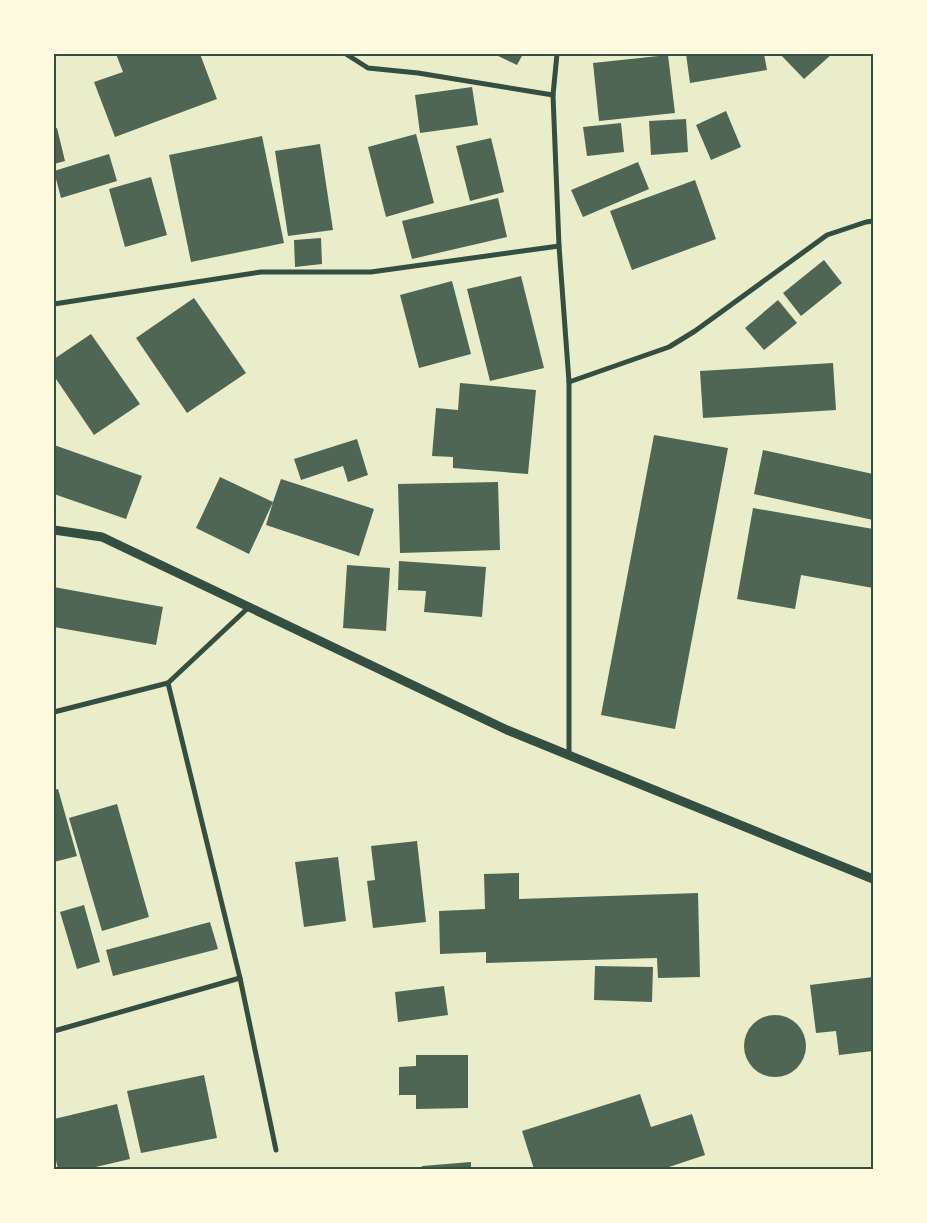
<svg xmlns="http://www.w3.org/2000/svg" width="927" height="1223" viewBox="0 0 927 1223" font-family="Raleway,sans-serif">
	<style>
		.building { fill: #4f6655 }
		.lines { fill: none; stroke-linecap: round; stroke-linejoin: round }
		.minor { stroke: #344e41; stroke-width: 5 }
		.tertiary { stroke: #344e41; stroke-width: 9 }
		.neatline { fill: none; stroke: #344e41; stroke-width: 2 }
	</style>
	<rect width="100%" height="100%" fill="#e9edc9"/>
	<!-- building -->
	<g class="building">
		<path d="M 116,54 L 200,54 L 217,99 L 115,137 L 94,82 L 123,72 Z"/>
		<path d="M 494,54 L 523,54 L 517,65 Z"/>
		<path d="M 686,54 L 764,54 L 767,70 L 690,83 Z"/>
		<path d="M 780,54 L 832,54 L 804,79 Z"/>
		<path d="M 668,55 L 675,113 L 599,121 L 593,63 Z"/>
		<path d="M 472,87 L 478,125 L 420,133 L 415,95 Z"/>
		<path d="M 726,111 L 741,147 L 711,160 L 696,125 Z"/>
		<path d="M 686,119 L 688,152 L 651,155 L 649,121 Z"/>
		<path d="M 621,123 L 624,152 L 587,156 L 583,127 Z"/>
		<path d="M 57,128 L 65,161 L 54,164 L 54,129 Z"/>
		<path d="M 416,134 L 434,203 L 386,217 L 368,147 Z"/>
		<path d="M 262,136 L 284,243 L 191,262 L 169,155 Z"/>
		<path d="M 491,138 L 504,192 L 470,201 L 456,146 Z"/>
		<path d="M 320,144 L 333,230 L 288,236 L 275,151 Z"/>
		<path d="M 109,154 L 117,181 L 61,198 L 54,171 Z"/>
		<path d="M 638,162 L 649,189 L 583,217 L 571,190 Z"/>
		<path d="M 151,177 L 167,235 L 125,247 L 109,189 Z"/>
		<path d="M 695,180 L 716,239 L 632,270 L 610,211 Z"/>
		<path d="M 498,198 L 507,237 L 412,259 L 402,221 Z"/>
		<path d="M 321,238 L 322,264 L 295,267 L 294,240 Z"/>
		<path d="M 824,260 L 842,283 L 801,316 L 783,293 Z"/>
		<path d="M 521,276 L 544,368 L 490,381 L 467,289 Z"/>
		<path d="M 452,281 L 471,354 L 419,368 L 400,295 Z"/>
		<path d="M 194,298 L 246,373 L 187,413 L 136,338 Z"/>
		<path d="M 778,300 L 797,323 L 764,350 L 745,328 Z"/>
		<path d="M 91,334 L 140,404 L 94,435 L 54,376 L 54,359 Z"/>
		<path d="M 833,363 L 836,410 L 703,418 L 700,371 Z"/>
		<path d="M 460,383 L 536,390 L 528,474 L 453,468 L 453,457 L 432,456 L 436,408 L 458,410 Z"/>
		<path d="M 654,435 L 728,448 L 675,729 L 601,715 Z"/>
		<path d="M 357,439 L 368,475 L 348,482 L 343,466 L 301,480 L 294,459 Z"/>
		<path d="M 54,445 L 142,476 L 126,519 L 54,494 Z"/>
		<path d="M 763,450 L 873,474 L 873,520 L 754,494 Z"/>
		<path d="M 220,477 L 273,502 L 281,479 L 374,509 L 359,556 L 266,525 L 273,502 L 249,554 L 196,528 Z"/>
		<path d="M 498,482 L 500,550 L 400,553 L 398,484 Z"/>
		<path d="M 753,508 L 873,529 L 873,588 L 801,575 L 795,609 L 737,599 Z"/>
		<path d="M 399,561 L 486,567 L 482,617 L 424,612 L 426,591 L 398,590 Z"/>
		<path d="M 347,565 L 390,568 L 386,631 L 343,628 Z"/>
		<path d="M 54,587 L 163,607 L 156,645 L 54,627 Z"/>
		<path d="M 58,789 L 77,856 L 54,862 L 54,790 Z"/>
		<path d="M 117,804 L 149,917 L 102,931 L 69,818 Z"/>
		<path d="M 417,841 L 426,922 L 373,928 L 367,881 L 375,880 L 371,846 Z"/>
		<path d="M 338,857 L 346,921 L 304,927 L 295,862 Z"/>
		<path d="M 519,873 L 519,899 L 698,893 L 700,977 L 658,978 L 657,958 L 486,963 L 486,952 L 440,954 L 439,911 L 485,909 L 484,874 Z"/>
		<path d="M 84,905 L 100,962 L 77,969 L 60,912 Z"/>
		<path d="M 210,922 L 218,949 L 113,976 L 106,950 Z"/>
		<path d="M 595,966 L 653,967 L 652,1002 L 594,1000 Z"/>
		<path d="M 873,977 L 873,1051 L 839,1055 L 836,1031 L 816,1033 L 810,985 Z"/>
		<path d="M 444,986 L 448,1015 L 398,1022 L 395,992 Z"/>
		<circle cx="775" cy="1046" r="31"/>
		<path d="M 416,1055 L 468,1055 L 468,1108 L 416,1109 L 416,1095 L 399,1095 L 399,1067 L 416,1066 Z"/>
		<path d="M 204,1075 L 217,1138 L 141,1153 L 127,1091 Z"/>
		<path d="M 640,1094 L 651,1127 L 692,1114 L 705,1155 L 663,1169 L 534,1169 L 522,1131 Z"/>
		<path d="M 117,1104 L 130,1159 L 87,1169 L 58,1169 L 54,1152 L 54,1119 Z"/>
		<path d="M 471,1162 L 471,1169 L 422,1169 L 422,1166 Z"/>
	</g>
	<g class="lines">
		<!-- minor -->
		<g class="minor">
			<path d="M 346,54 L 368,68 L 418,73 L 553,95"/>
			<path d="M 557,54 L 553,95 L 559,246 L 569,382 L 569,755"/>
			<path d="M 54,304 L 261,272 L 371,272 L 559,246"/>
			<path d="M 569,382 L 669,347 L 695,331 L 827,235 L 866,222 L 873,221"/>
			<path d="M 249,607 L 168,683 L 240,978 L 276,1150"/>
			<path d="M 54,712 L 168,683"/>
			<path d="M 54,1031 L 240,978"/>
		</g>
		<!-- tertiary -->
		<path class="tertiary" d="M 54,530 L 102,537 L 507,730 L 873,879"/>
	</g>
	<!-- border -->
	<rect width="927" height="1223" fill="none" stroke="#fefae0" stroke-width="110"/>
	<rect x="55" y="55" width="817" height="1113" class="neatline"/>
</svg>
